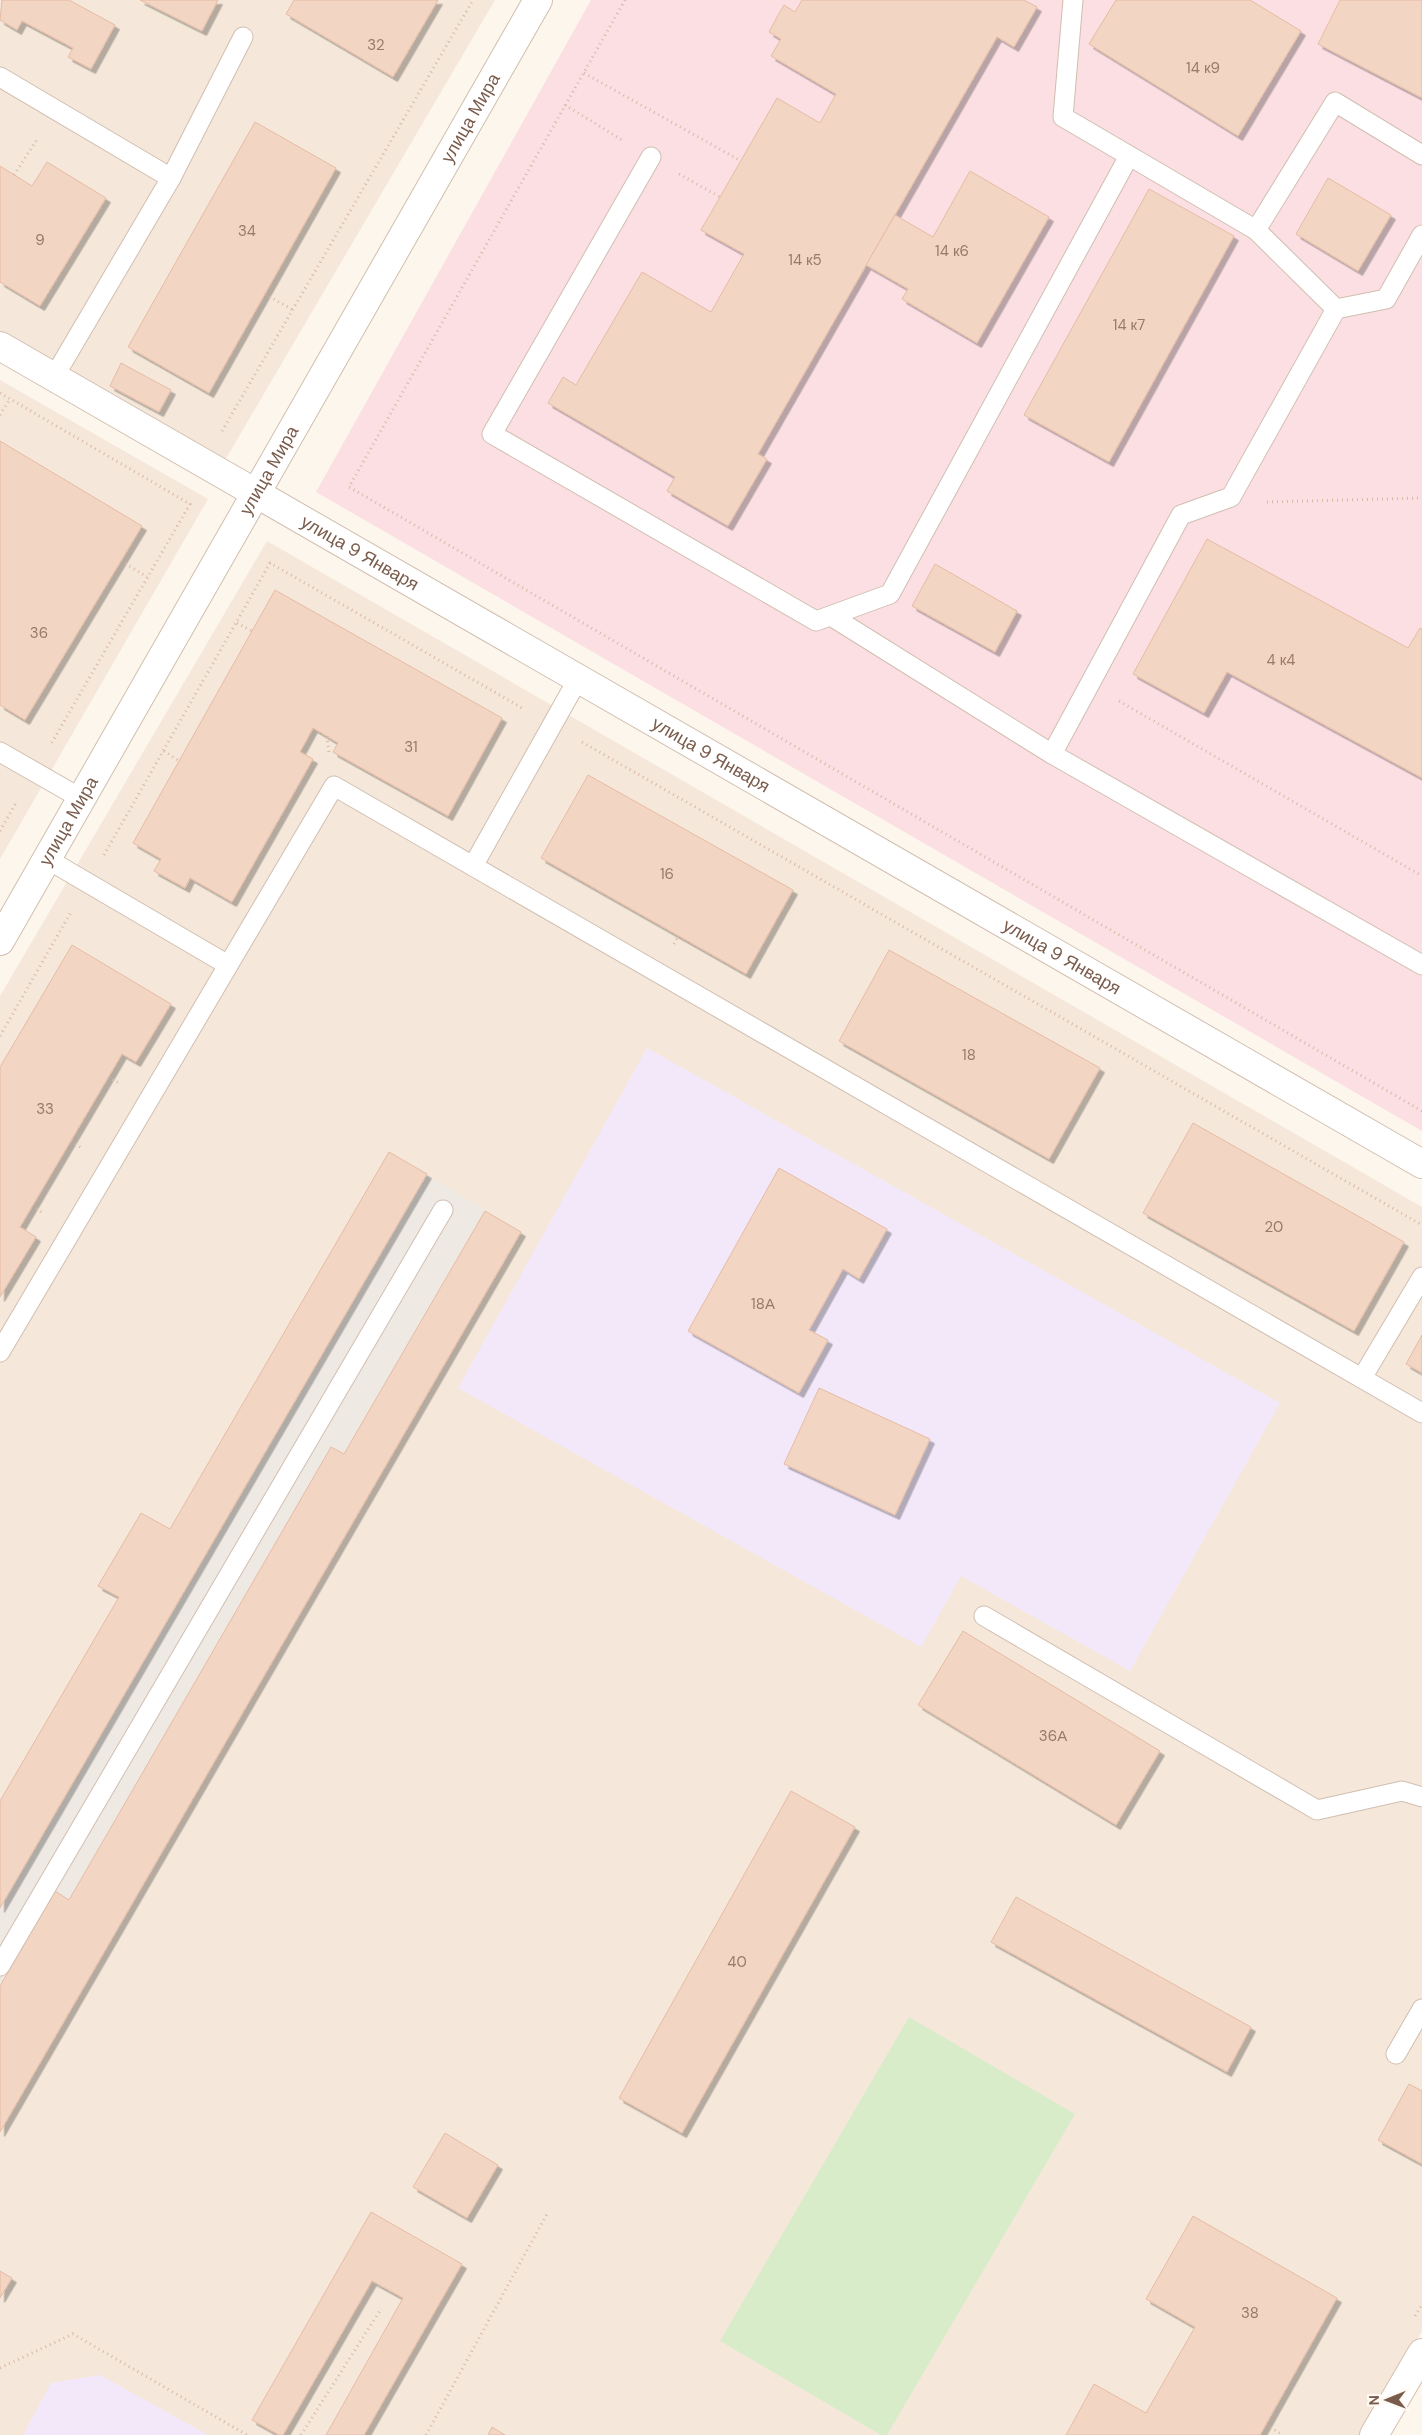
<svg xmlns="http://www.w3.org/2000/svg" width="1422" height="2435" viewBox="0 0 1422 2435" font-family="'DM Sans',sans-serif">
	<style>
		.residential { fill: #f5e8da }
		.industrial { fill: #efe9e4 }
		.education { fill: #f3e8fa }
		.medical { fill: #fbdfe3 }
		.green { fill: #d8ecc9 }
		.building { fill: #f3d5c3; stroke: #e6bba3; filter: url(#shadow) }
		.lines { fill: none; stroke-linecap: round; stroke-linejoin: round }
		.lane-casing { stroke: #d1beb0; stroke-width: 21 }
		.street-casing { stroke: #d1beb0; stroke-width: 30 }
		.secondary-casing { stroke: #d6c0b0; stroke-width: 30 }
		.path { stroke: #d9b8a5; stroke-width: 3; stroke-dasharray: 1 4; stroke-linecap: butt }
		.lane { stroke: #fff; stroke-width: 19 }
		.street { stroke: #fff; stroke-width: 28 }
		.secondary { stroke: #fff; stroke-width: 28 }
		.labels { text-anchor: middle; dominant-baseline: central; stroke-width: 4; stroke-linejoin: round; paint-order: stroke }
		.number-label { font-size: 15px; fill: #987a6a }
		.street-label { font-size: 18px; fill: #7a5c4d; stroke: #fffaf3 }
	</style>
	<defs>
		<filter id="shadow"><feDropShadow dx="4.5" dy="4.5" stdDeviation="0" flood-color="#0004"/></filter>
	</defs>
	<rect width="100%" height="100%" fill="#fdf6ec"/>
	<!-- residential -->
	<g class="residential">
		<path d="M 0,0 L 495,0 L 221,467 L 0,335 Z"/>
		<path d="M 0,380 L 208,499 L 0,859 Z"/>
		<path d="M 267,541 L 1422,1207 L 1422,2331 L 1362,2435 L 0,2435 L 0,996 Z"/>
	</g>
	<!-- industrial -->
	<path class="industrial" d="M 389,1152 L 521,1232 L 0,2132 L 0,1801 L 119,1598 L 98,1586 L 141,1513 L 170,1529 Z"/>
	<!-- education -->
	<g class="education">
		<path d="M 647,1048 L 1280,1403 L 1130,1671 L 961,1576 L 921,1647 L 458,1388 Z"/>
		<path d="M 100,2375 L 208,2435 L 23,2435 L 51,2383 Z"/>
	</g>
	<!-- medical -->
	<path class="medical" d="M 591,0 L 1422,0 L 1422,1131 L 316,492 Z"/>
	<!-- green -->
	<path class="green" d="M 909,2017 L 1075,2114 L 887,2435 L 881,2435 L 720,2341 Z"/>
	<!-- building -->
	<g class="building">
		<path d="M 2,0 L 69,0 L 115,25 L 91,69 L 68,57 L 73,48 L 22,21 L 17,30 L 0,20 Z"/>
		<path d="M 140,0 L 218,0 L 202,31 Z"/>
		<path d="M 294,0 L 438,0 L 393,77 L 286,14 Z"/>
		<path d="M 802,0 L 1024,0 L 1037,7 L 1014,47 L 997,37 L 758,454 L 767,459 L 728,526 L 667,491 L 675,477 L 548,403 L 563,377 L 576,385 L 642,272 L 711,312 L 744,254 L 701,230 L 777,98 L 820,123 L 836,94 L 771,56 L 781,39 L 769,32 L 777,17 L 784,5 L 795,12 Z"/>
		<path d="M 1116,0 L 1250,0 L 1301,31 L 1238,136 L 1089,44 Z"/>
		<path d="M 1340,0 L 1422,0 L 1422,98 L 1318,44 Z"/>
		<path d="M 255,122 L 336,168 L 209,393 L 128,347 Z"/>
		<path d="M 47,162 L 106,198 L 40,306 L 0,282 L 0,166 L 32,186 Z"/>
		<path d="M 970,171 L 1049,217 L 977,343 L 902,299 L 908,289 L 866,265 L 895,215 L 933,237 Z"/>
		<path d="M 1328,178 L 1391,215 L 1358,271 L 1296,234 Z"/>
		<path d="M 1149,189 L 1234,236 L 1109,462 L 1024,415 Z"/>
		<path d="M 121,363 L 171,390 L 159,412 L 110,386 Z"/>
		<path d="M 0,441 L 142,526 L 25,720 L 0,705 Z"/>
		<path d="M 1207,539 L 1408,648 L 1420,628 L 1422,629 L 1422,778 L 1227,672 L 1204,713 L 1133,674 Z"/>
		<path d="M 935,564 L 1017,611 L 995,652 L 912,606 Z"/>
		<path d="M 275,590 L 502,718 L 448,816 L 333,752 L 338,743 L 313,728 L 300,752 L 313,759 L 232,902 L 190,878 L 185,888 L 154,871 L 161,859 L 133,843 Z"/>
		<path d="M 588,775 L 793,890 L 746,974 L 541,858 Z"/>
		<path d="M 72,945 L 171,1004 L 136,1062 L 122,1054 L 20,1227 L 36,1237 L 0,1297 L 0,1067 Z"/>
		<path d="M 889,950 L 1100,1068 L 1049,1159 L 839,1041 Z"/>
		<path d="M 1193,1123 L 1404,1242 L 1354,1331 L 1143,1213 Z"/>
		<path d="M 389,1152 L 427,1174 L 0,1908 L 0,1801 L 119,1597 L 98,1586 L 141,1513 L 170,1529 Z"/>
		<path d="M 779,1168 L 887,1229 L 859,1279 L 843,1269 L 809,1330 L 828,1340 L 799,1393 L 688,1331 Z"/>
		<path d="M 485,1211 L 521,1232 L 0,2132 L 0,1986 L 55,1891 L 69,1900 L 331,1447 L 344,1454 Z"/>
		<path d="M 1422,1335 L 1422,1373 L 1406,1364 Z"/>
		<path d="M 819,1388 L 930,1439 L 895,1515 L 784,1464 Z"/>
		<path d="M 963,1631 L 1160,1751 L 1116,1825 L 918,1705 Z"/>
		<path d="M 791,1791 L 855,1827 L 682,2133 L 619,2098 Z"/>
		<path d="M 1016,1897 L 1251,2027 L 1227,2072 L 991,1942 Z"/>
		<path d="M 1409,2084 L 1422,2091 L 1422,2164 L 1378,2140 Z"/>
		<path d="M 445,2133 L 498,2165 L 467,2218 L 413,2187 Z"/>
		<path d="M 371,2212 L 462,2264 L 364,2435 L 326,2435 L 403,2298 L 372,2281 L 283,2435 L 279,2435 L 252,2420 Z"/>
		<path d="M 1193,2216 L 1337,2298 L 1260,2435 L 1066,2435 L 1094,2384 L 1146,2413 L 1195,2327 L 1146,2299 Z"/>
		<path d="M 0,2271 L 12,2278 L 0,2298 Z"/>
		<path d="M 492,2427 L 505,2435 L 488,2435 Z"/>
	</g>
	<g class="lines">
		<defs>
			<g id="lane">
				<path d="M 1073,0 L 1063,117 L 1256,230"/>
				<path d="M 0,77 L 171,178"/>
				<path d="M 651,157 L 492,434 L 816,621 L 890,594 L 1129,156"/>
				<path d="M 1422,235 L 1386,299 L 1336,309 L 1231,497 L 1181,515 L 1052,754 L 1422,965"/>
				<path d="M 1336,309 L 1256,230 L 1335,102 L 1422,155"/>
				<path d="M 54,377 L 171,178 L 243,37"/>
				<path d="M 831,616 L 1052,754"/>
				<path d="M 0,752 L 82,799"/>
				<path d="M 47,859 L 228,965"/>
				<path d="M 473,866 L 578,679"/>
				<path d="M 0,1352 L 334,786 L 1422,1413"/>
				<path d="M 1362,1378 L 1422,1277"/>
				<path d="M 984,1616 L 1317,1810 L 1402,1791 L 1422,1797"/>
				<path d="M 0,1966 L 443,1210"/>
				<path d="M 1396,2054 L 1422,2009"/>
			</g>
			<g id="street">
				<path id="s1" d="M 0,346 L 1422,1164"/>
				<path id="s2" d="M 0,941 L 538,0"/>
			</g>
			<path id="secondary" d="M 1374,2435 L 1422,2353"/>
		</defs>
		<!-- lane casing -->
		<use href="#lane" class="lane-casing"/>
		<!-- street casing -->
		<use href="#street" class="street-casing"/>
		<!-- secondary casing -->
		<use href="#secondary" class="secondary-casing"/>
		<!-- path -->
		<g class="path">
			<path d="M 625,0 L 349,487 L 1422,1111"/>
			<path d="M 584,73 L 741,161"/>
			<path d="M 565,105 L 622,140"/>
			<path d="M 679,174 L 720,197"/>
			<path d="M 14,175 L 38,138"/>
			<path d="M 265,294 L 293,310"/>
			<path d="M 0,393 L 190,504 L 51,744"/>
			<path d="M 0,415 L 10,399"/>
			<path d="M 222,431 L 473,0"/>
			<path d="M 1267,502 L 1422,498"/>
			<path d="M 121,561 L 147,577"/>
			<path d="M 237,623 L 252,631"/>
			<path d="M 1119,701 L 1422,876"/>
			<path d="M 327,736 L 329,753"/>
			<path d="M 582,742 L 1422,1225"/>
			<path d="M 164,751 L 179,761"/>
			<path d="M 0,831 L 17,801"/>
			<path d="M 104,855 L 270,563 L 524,709"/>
			<path d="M 674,944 L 678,936"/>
			<path d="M 0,1036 L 71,912"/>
			<path d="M 108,1077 L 121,1084"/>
			<path d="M 71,1141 L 83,1149"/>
			<path d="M 32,1206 L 44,1214"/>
			<path d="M 1415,2316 L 1422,2305"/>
			<path d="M 0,2368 L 73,2334 L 247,2435"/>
			<path d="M 1266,2425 L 1283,2435"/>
			<path d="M 301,2435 L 381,2309"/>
			<path d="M 426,2435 L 548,2212"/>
		</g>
		<!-- lane -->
		<use href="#lane" class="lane"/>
		<!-- street -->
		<use href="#street" class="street"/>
		<!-- secondary -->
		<use href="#secondary" class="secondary"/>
	</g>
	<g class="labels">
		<!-- number labels -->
		<g class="number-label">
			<text x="376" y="45">32</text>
			<text x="1203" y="68">14 к9</text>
			<text x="247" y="231">34</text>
			<text x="40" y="240">9</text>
			<text x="952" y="251">14 к6</text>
			<text x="805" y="260">14 к5</text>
			<text x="1129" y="325">14 к7</text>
			<text x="39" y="633">36</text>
			<text x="1281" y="660">4 к4</text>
			<text x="411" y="747">31</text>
			<text x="667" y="874">16</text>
			<text x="969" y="1055">18</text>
			<text x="45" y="1109">33</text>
			<text x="1274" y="1227">20</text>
			<text x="763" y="1304">18А</text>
			<text x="1053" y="1736">36А</text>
			<text x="737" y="1962">40</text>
			<text x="1250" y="2313">38</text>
		</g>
		<!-- street labels -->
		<g class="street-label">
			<text stroke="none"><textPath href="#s2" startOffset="948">улица Мира</textPath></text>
			<text stroke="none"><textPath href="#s2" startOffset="542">улица Мира</textPath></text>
			<text stroke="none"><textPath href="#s1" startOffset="415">улица 9 Января</textPath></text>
			<text stroke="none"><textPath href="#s1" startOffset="820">улица 9 Января</textPath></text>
			<text stroke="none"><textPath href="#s2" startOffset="138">улица Мира</textPath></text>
			<text stroke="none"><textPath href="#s1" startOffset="1225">улица 9 Января</textPath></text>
		</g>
	</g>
	<!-- north arrow -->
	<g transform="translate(1387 2400) rotate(269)" stroke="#fffaf3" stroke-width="4" paint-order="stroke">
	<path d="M0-4L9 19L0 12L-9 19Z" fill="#7a5c4d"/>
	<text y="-8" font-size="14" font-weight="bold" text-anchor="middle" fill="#7a5c4d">N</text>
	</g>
</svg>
